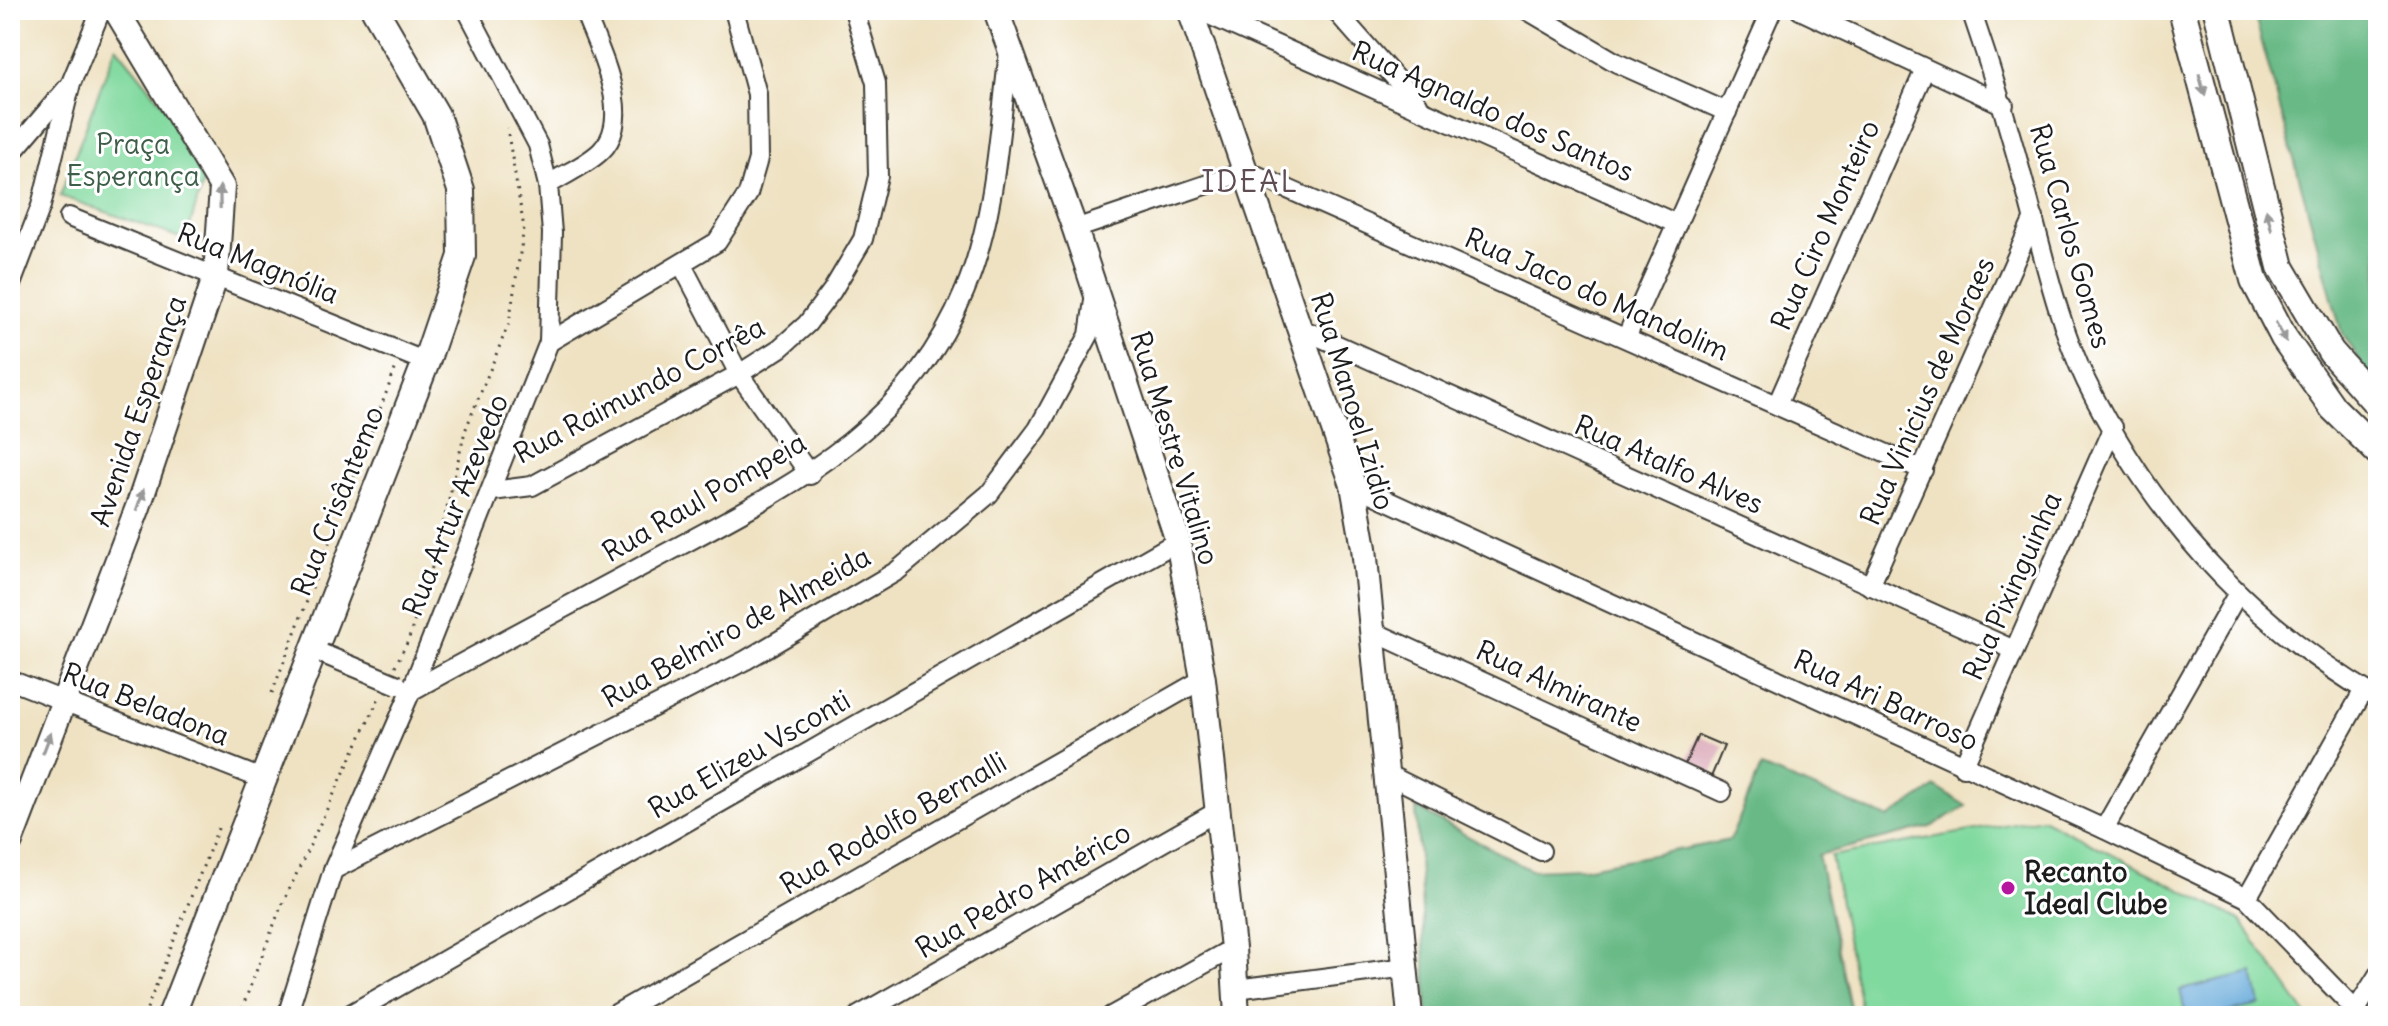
<svg xmlns="http://www.w3.org/2000/svg" width="2388" height="1026" viewBox="0 0 2388 1026" font-family="Delius,sans-serif">
	<style>
		.green { fill: #80d99e; stroke: #4e7a5d; stroke-width: 2 }
		.forest { fill: #68b985; stroke: #426a50; stroke-width: 2 }
		.water { fill: #63a8d9; stroke: #40627a; stroke-width: 2 }
		.building { fill: #daa7b7 }
		.lines { fill: none; stroke-linecap: round; stroke-linejoin: round }
		.minor-casing { stroke: #3c3a35; stroke-width: 22 }
		.tertiary-casing { stroke: #3c3a35; stroke-width: 28 }
		.secondary-casing { stroke: #3c3a35; stroke-width: 30 }
		.path { stroke: #3c3a35; stroke-width: 3; stroke-dasharray: 2 6; stroke-linecap: butt }
		.minor { stroke: #fff; stroke-width: 18 }
		.tertiary { stroke: #fff; stroke-width: 24 }
		.secondary { stroke: #fff; stroke-width: 26 }
		.minor-bridge-casing { stroke: #3c3a35; stroke-width: 22; stroke-linecap: butt }
		.minor-bridge { stroke: #fff; stroke-width: 18 }
		.oneway { fill: #999 }
		.poi-dot { fill: #b5179e; stroke: #fff; stroke-width: 3 }
		.labels { text-anchor: middle; dominant-baseline: central; stroke-width: 6; stroke-linejoin: round; paint-order: stroke }
		.street-label { font-size: 28px; fill: #1c1c1c; stroke: #fff }
		.park-label { font-size: 28px; fill: #3f5e4a; stroke: #fff }
		.poi-label { font-size: 28px; font-weight: bold; fill: #1c1c1c; stroke: #fff; text-anchor: start }
		.neighbourhood-label { font-size: 30px; letter-spacing: 2px; fill: #5e4d52; stroke: #fff }
	</style>
	<rect width="100%" height="100%" fill="#fff"/>
	<filter id="ink" filterUnits="userSpaceOnUse"><feTurbulence type="fractalNoise" baseFrequency=".0125" numOctaves="2"/><feDisplacementMap in="SourceGraphic" scale="16" xChannelSelector="R" yChannelSelector="G"/><feConvolveMatrix kernelMatrix="1 2 1 2 8 2 1 2 1" color-interpolation-filters="sRGB"/></filter>
	<filter id="wash" filterUnits="userSpaceOnUse"><feTurbulence type="fractalNoise" baseFrequency=".006" numOctaves="4" result="noise"/><feDisplacementMap in="SourceGraphic" scale="32" xChannelSelector="R" yChannelSelector="G"/><feGaussianBlur stdDeviation="1.8" result="paint"/><feColorMatrix in="noise" values="0 0 0 0 0 0 0 0 0 0 0 0 0 0 0 0 0 1.4 0 .05"/><feComposite in="paint" operator="in"/></filter>
	<g filter="url(#wash)">
		<rect width="100%" height="100%" fill="#efe2c2"/>
		<!-- green -->
		<g class="green">
			<path d="M 116,46 L 176,120 L 203,181 L 186,240 L 60,196 Z"/>
			<path d="M 2042,818 L 2240,920 L 2307,1016 L 1862,1016 L 1831,856 Z"/>
		</g>
		<!-- forest -->
		<g class="forest">
			<path d="M 2253,10 L 2378,10 L 2378,390 L 2342,334 Z"/>
			<path d="M 1761,767 L 1888,818 L 1936,787 L 1966,806 L 1931,827 L 1818,855 L 1852,1016 L 1428,1016 L 1416,808 L 1530,870 L 1584,868 L 1730,840 Z"/>
		</g>
		<!-- water -->
		<path class="water" d="M 2253,973 L 2260,1005 L 2211,1016 L 2186,1016 L 2180,990 Z"/>
		<g id="blocks">
			<!-- building -->
			<path class="building" d="M 1698,735 L 1724,746 L 1709,782 L 1682,771 Z"/>
		</g>
	</g>
	<g filter="url(#ink)">
		<use href="#blocks" fill-opacity="0" stroke="#3c3a35" stroke-width="2"/>
		<g class="lines">
			<defs>
				<g id="minor">
					<path d="M 1198,10 L 1677,224"/>
					<path d="M 1335,10 L 1418,104"/>
					<path d="M 1527,10 L 1617,63 L 1727,112"/>
					<path d="M 1800,10 L 2004,105"/>
					<path d="M 1971,10 C 1993,74 2012,137 2029,202 C 2045,262 2059,325 2086,381 C 2152,515 2249,623 2378,698"/>
					<path d="M 10,155 L 68,87"/>
					<path d="M 548,185 C 564,174 587,165 601,151 C 636,117 597,47 584,10"/>
					<path d="M 69,217 L 426,362"/>
					<path d="M 1075,229 L 1247,171 L 1923,470"/>
					<path d="M 682,265 L 739,374 L 810,475"/>
					<path d="M 10,287 L 41,206 L 71,83 L 101,10"/>
					<path d="M 1302,329 L 2014,650"/>
					<path d="M 1627,336 L 1772,10"/>
					<path d="M 549,342 L 717,242 L 748,194 L 758,159 L 757,94 L 734,10"/>
					<path d="M 1777,405 L 1925,69"/>
					<path d="M 1353,485 L 2104,829 L 2247,898 L 2361,1016"/>
					<path d="M 492,491 L 532,486 L 739,374 L 780,348 L 807,324 L 832,291 L 863,239 L 878,176 L 876,83 L 854,10"/>
					<path d="M 1870,586 L 2034,218"/>
					<path d="M 1372,631 L 1722,792"/>
					<path d="M 10,680 L 262,779"/>
					<path d="M 407,689 L 411,691 C 489,648 568,606 646,564 C 776,493 905,438 965,290 C 996,216 999,131 1009,52"/>
					<path d="M 1963,767 L 2113,427"/>
					<path d="M 1383,772 L 1541,851"/>
					<path d="M 2104,829 L 2238,593"/>
					<path d="M 333,870 L 746,660 L 897,571 L 989,494 L 1038,429 L 1089,335 L 1095,293"/>
					<path d="M 2247,898 L 2364,690"/>
					<path d="M 1236,989 L 1407,967"/>
					<path d="M 2356,1010 L 2378,975"/>
					<path d="M 287,1016 L 333,870 L 411,691 L 549,342 L 552,233 L 548,185 L 538,145 L 467,10"/>
					<path d="M 347,1016 L 1178,541"/>
					<path d="M 612,1016 L 1203,679"/>
					<path d="M 858,1016 L 1216,812"/>
					<path d="M 1111,1016 L 1233,948"/>
				</g>
				<g id="tertiary">
					<path d="M 996,10 L 1075,229 L 1178,541 L 1203,679 L 1233,948 L 1237,1016"/>
					<path d="M 1190,10 L 1353,485 L 1364,548 L 1410,1016"/>
					<path d="M 10,842 L 138,507 L 216,275 L 222,187 L 116,10"/>
				</g>
				<g id="secondary">
					<path d="M 2182,10 L 2254,280 L 2284,338 L 2333,408 L 2378,452"/>
					<path d="M 2217,10 L 2281,267 L 2331,352 L 2378,405"/>
					<path d="M 171,1016 L 426,362 L 462,256 L 461,190 L 436,115 L 375,10"/>
				</g>
			</defs>
			<!-- minor casing -->
			<use href="#minor" class="minor-casing"/>
			<!-- tertiary casing -->
			<use href="#tertiary" class="tertiary-casing"/>
			<!-- secondary casing -->
			<use href="#secondary" class="secondary-casing"/>
			<!-- path -->
			<g class="path">
				<path d="M 395,666 L 408,641 L 435,558 L 465,431 L 509,323 L 524,228 L 507,128"/>
				<path d="M 272,693 L 396,367"/>
				<path d="M 144,1016 L 219,826"/>
				<path d="M 239,1016 L 280,909 L 379,698"/>
			</g>
			<!-- minor -->
			<use href="#minor" class="minor"/>
			<!-- tertiary -->
			<use href="#tertiary" class="tertiary"/>
			<!-- secondary -->
			<use href="#secondary" class="secondary"/>
			<defs>
				<path id="minor-bridge" d="M 323,654 L 398,685"/>
			</defs>
			<!-- minor-bridge casing -->
			<use href="#minor-bridge" class="minor-bridge-casing"/>
			<!-- minor-bridge -->
			<use href="#minor-bridge" class="minor-bridge"/>
		</g>
		<!-- one-way arrows -->
		<defs><path id="oneway-solid" d="M-6-.8H1V-3.2L6.5 0L1 3.2V.8H-6Z" transform="scale(2)"/></defs>
		<g class="oneway">
			<use href="#oneway-solid" transform="translate(2202 85) rotate(75)"/>
			<use href="#oneway-solid" transform="translate(220 197) rotate(-91)"/>
			<use href="#oneway-solid" transform="translate(2269 220) rotate(-104)"/>
			<use href="#oneway-solid" transform="translate(2281 332) rotate(61)"/>
			<use href="#oneway-solid" transform="translate(140 500) rotate(-71)"/>
			<use href="#oneway-solid" transform="translate(47 743) rotate(-69)"/>
		</g>
	</g>
	<!-- markers -->
	<circle class="poi-dot" cx="2008" cy="888" r="8"/>
	<g class="labels">
		<!-- street labels -->
		<g class="street-label">
			<text transform="translate(1493 111) rotate(24)">Rua Agnaldo dos Santos</text>
			<text transform="translate(1825 225) rotate(-66)">Rua Ciro Monteiro</text>
			<text transform="translate(2071 236) rotate(74)">Rua Carlos Gomes</text>
			<text transform="translate(258 263) rotate(22)">Rua Magnólia</text>
			<text transform="translate(1597 294) rotate(24)">Rua Jaco do Mandolim</text>
			<text transform="translate(639 390) rotate(-28)">Rua Raimundo Corrêa</text>
			<text transform="translate(1927 391) rotate(-66)">Rua Vinicius de Moraes</text>
			<text transform="translate(1353 401) rotate(73)">Rua Manoel Izidio</text>
			<text transform="translate(138 411) rotate(-71)">Avenida Esperança</text>
			<text transform="translate(1175 448) rotate(73)">Rua Mestre Vitalino</text>
			<text transform="translate(1669 464) rotate(24)">Rua Atalfo Alves</text>
			<text transform="translate(704 497) rotate(-30)">Rua Raul Pompeia</text>
			<text transform="translate(337 501) rotate(-68)">Rua Crisântemo</text>
			<text transform="translate(455 505) rotate(-68)">Rua Artur Azevedo</text>
			<text transform="translate(2012 586) rotate(-66)">Rua Pixinguinha</text>
			<text transform="translate(736 627) rotate(-29)">Rua Belmiro de Almeida</text>
			<text transform="translate(1559 686) rotate(25)">Rua Almirante</text>
			<text transform="translate(1886 700) rotate(25)">Rua Ari Barroso</text>
			<text transform="translate(146 704) rotate(22)">Rua Beladona</text>
			<text transform="translate(749 754) rotate(-30)">Rua Elizeu Vsconti</text>
			<text transform="translate(893 823) rotate(-30)">Rua Rodolfo Bernalli</text>
			<text transform="translate(1023 890) rotate(-30)">Rua Pedro Américo</text>
		</g>
		<!-- park labels -->
		<g class="park-label">
			<text x="133" y="144">Praça<tspan x="133" dy="32">Esperança</tspan></text>
		</g>
		<!-- poi labels -->
		<g class="poi-label">
			<text x="2024" y="872">Recanto<tspan x="2024" dy="32">Ideal Clube</tspan></text>
		</g>
		<!-- neighbourhood labels -->
		<g class="neighbourhood-label">
			<text x="1250" y="181">IDEAL</text>
		</g>
	</g>
	<!-- margin -->
	<rect width="2388" height="1026" fill="none" stroke="#fff" stroke-width="40"/>
</svg>
